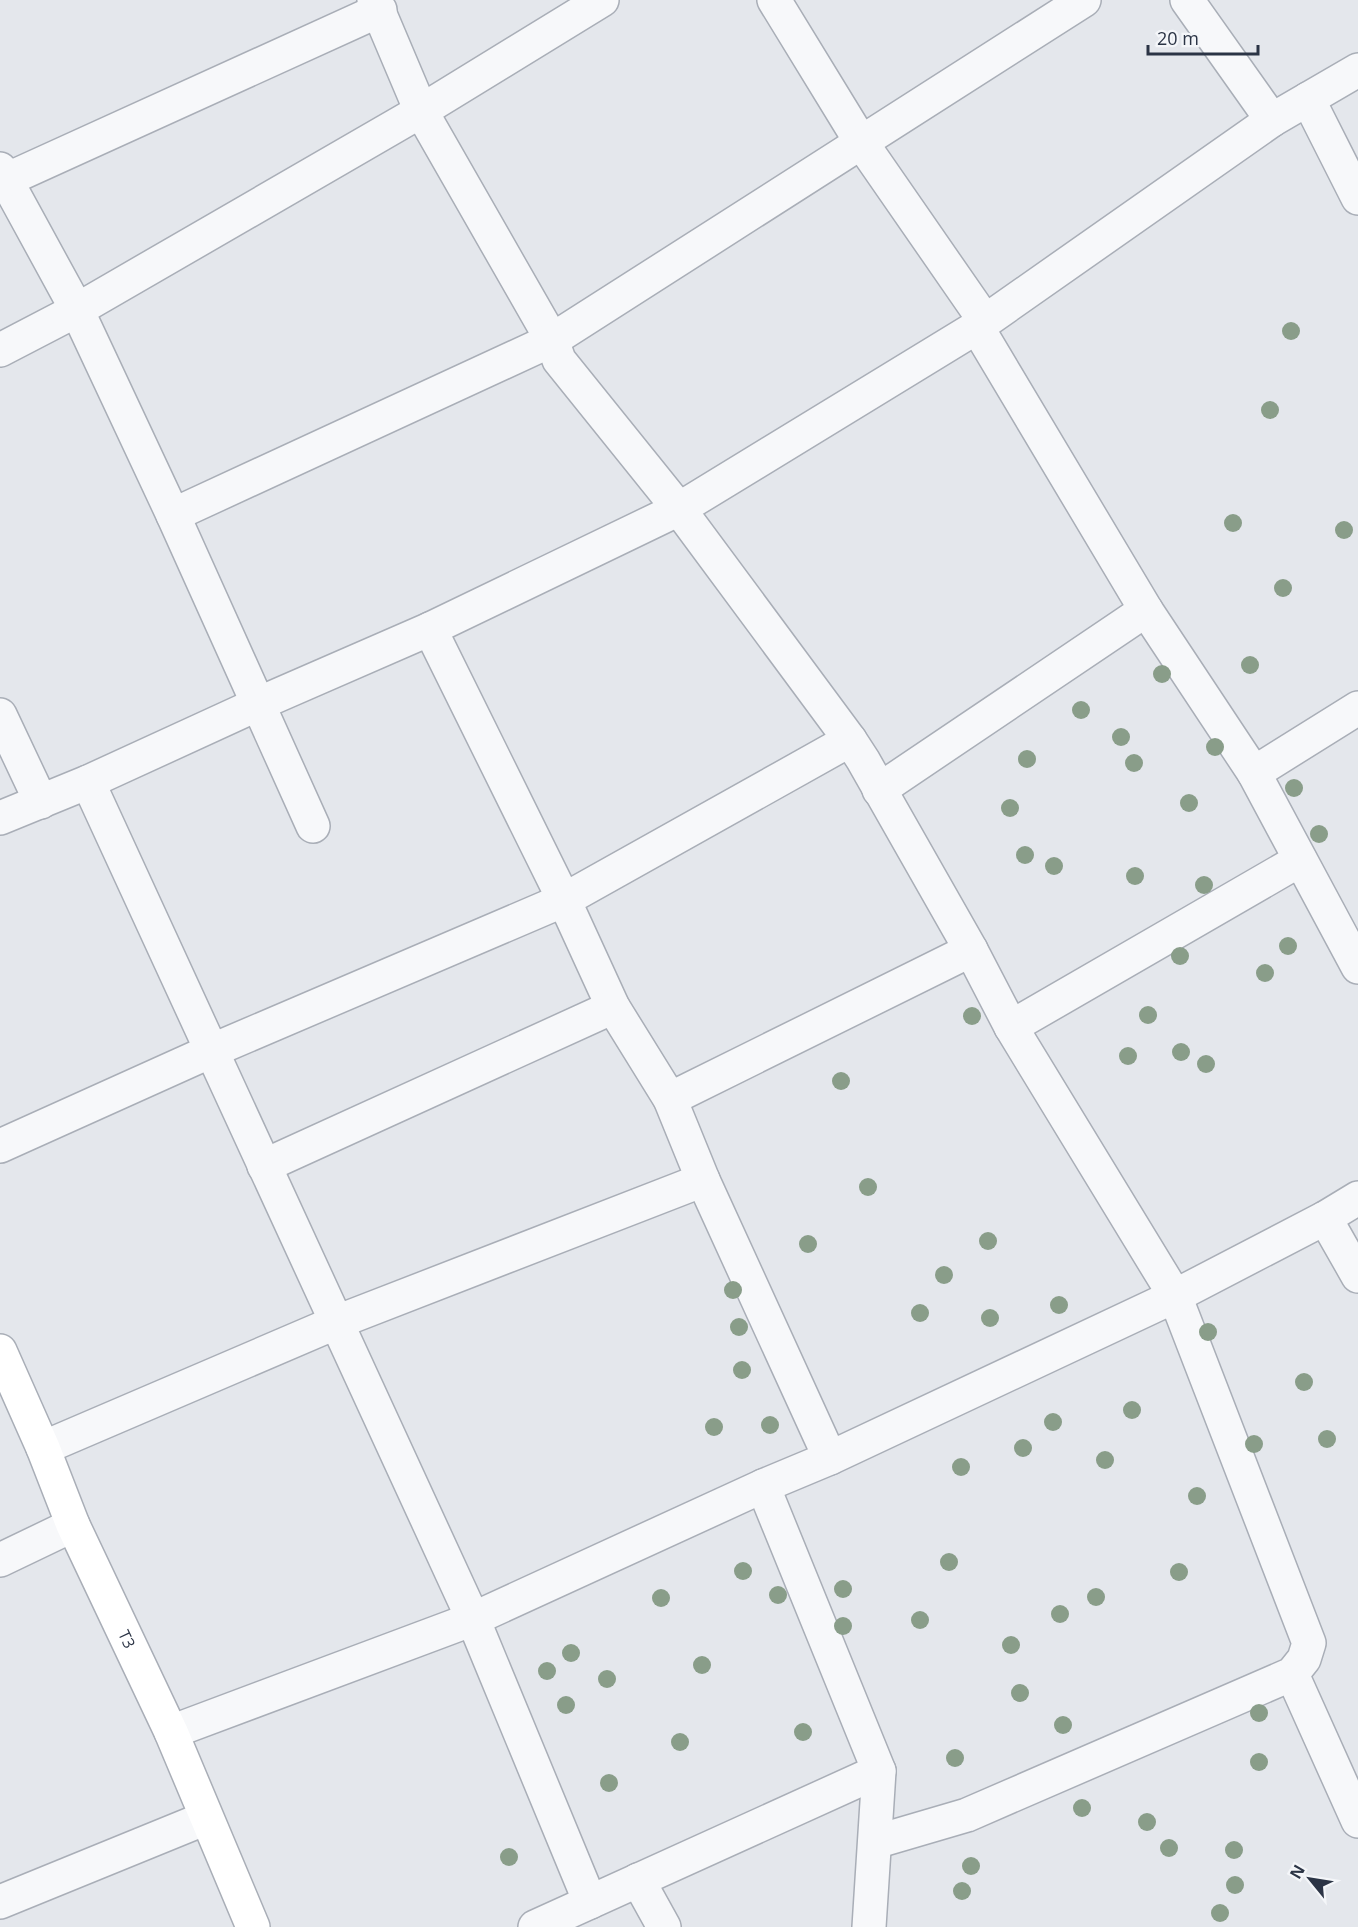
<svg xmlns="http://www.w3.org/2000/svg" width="1358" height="1927" viewBox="0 0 1358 1927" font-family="'Open Sans',sans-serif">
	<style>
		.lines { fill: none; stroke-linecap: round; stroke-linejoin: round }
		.street-casing { stroke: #a9aeb7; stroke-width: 36 }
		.secondary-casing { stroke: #a9aeb7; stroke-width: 36 }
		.street { stroke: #f7f8fa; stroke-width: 33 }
		.secondary { stroke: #fff; stroke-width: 33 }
		.tree { fill: #899d89 }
		.labels { text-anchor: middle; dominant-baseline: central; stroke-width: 5; stroke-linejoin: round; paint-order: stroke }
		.street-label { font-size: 16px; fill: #2b3445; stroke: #f4f6f9 }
	</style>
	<rect width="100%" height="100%" fill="#e4e7ec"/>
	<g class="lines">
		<defs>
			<g id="street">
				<path d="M 374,0 L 421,111 L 552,340 L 559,360 L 679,509 L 850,740 L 863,760 L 971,950 L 1011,1027 L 1175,1296 L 1309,1643 L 1304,1659 L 1292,1674 L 967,1815 L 875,1842"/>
				<path d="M 774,0 L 861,142 L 985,321"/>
				<path d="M 1187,0 L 1272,120"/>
				<path d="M 1308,99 L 1358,198"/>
				<path d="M 0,169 L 77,310 L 173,515 L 313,826"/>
				<path d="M 6,180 L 380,10"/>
				<path d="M 977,327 L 1146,610 L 1254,773 L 1358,967"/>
				<path d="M 0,350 L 77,310 L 421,111 L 602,0"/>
				<path d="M 173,515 L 552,340 L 1084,0"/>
				<path d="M 430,629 L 564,900 L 613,1007 L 670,1099 L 703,1180 L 830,1458"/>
				<path d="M 0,715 L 41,802"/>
				<path d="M 1254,773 L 1358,708"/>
				<path d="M 88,782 L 473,1619 L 590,1902"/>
				<path d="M 879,790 L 1146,610"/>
				<path d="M 0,818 L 88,782 L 258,704 L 430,629 L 679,509 L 977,327 L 1272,120 L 1358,70"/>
				<path d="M 1011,1027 L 1300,860"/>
				<path d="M 670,1099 L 971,950"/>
				<path d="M 0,1146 L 211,1051 L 564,900 L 850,740"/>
				<path d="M 264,1166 L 613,1007"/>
				<path d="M 1325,1218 L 1358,1276"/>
				<path d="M 43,1448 L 337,1322 L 703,1180"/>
				<path d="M 763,1486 L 879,1771 L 869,1927"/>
				<path d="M 0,1560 L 73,1525"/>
				<path d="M 1292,1674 L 1358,1821"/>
				<path d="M 171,1732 L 473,1619 L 763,1486 L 830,1458 L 1175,1296 L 1325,1218 L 1358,1198"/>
				<path d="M 638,1880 L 664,1927"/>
				<path d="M 0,1902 L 206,1818"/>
				<path d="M 535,1927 L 879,1771"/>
			</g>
			<g id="secondary">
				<path id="s1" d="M 0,1351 L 43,1448 L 73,1525 L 171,1732 L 253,1927"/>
			</g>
		</defs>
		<!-- street casing -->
		<use href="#street" class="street-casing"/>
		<!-- secondary casing -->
		<use href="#secondary" class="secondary-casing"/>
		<!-- street -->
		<use href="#street" class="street"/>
		<!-- secondary -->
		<use href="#secondary" class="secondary"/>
	</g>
	<!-- trees -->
	<g class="tree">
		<circle cx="1291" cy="331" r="9"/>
		<circle cx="1270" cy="410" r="9"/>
		<circle cx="1233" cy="523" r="9"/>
		<circle cx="1344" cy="530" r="9"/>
		<circle cx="1283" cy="588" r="9"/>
		<circle cx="1250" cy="665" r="9"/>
		<circle cx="1162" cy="674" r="9"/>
		<circle cx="1081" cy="710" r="9"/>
		<circle cx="1121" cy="737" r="9"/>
		<circle cx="1215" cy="747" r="9"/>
		<circle cx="1027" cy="759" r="9"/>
		<circle cx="1134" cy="763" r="9"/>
		<circle cx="1294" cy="788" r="9"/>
		<circle cx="1189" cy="803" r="9"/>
		<circle cx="1010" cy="808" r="9"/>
		<circle cx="1319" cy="834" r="9"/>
		<circle cx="1025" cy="855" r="9"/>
		<circle cx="1054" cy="866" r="9"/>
		<circle cx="1135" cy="876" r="9"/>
		<circle cx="1204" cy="885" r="9"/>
		<circle cx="1288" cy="946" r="9"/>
		<circle cx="1180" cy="956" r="9"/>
		<circle cx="1265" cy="973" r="9"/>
		<circle cx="1148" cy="1015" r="9"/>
		<circle cx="972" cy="1016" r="9"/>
		<circle cx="1181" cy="1052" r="9"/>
		<circle cx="1128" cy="1056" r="9"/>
		<circle cx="1206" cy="1064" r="9"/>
		<circle cx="841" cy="1081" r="9"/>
		<circle cx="868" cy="1187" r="9"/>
		<circle cx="988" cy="1241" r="9"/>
		<circle cx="808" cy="1244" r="9"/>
		<circle cx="944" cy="1275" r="9"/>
		<circle cx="733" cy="1290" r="9"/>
		<circle cx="1059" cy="1305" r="9"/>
		<circle cx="920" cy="1313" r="9"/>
		<circle cx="990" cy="1318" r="9"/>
		<circle cx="739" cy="1327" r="9"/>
		<circle cx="1208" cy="1332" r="9"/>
		<circle cx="742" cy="1370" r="9"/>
		<circle cx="1304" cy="1382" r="9"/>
		<circle cx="1132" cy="1410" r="9"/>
		<circle cx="1053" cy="1422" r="9"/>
		<circle cx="770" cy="1425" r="9"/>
		<circle cx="714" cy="1427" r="9"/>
		<circle cx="1327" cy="1439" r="9"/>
		<circle cx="1254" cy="1444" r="9"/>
		<circle cx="1023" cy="1448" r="9"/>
		<circle cx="1105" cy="1460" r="9"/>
		<circle cx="961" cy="1467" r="9"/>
		<circle cx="1197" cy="1496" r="9"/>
		<circle cx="949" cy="1562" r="9"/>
		<circle cx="743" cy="1571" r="9"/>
		<circle cx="1179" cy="1572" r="9"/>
		<circle cx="843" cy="1589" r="9"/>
		<circle cx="778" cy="1595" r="9"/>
		<circle cx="1096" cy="1597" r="9"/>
		<circle cx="661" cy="1598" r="9"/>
		<circle cx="1060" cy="1614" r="9"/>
		<circle cx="920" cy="1620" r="9"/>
		<circle cx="843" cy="1626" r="9"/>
		<circle cx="1011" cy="1645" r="9"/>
		<circle cx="571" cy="1653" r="9"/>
		<circle cx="702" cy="1665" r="9"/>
		<circle cx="547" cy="1671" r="9"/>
		<circle cx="607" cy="1679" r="9"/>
		<circle cx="1020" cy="1693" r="9"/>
		<circle cx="566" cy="1705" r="9"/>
		<circle cx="1259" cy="1713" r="9"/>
		<circle cx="1063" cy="1725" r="9"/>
		<circle cx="803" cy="1732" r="9"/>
		<circle cx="680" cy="1742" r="9"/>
		<circle cx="955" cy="1758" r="9"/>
		<circle cx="1259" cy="1762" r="9"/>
		<circle cx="609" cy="1783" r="9"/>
		<circle cx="1082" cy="1808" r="9"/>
		<circle cx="1147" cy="1822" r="9"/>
		<circle cx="1169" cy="1848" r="9"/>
		<circle cx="1234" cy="1850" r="9"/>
		<circle cx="509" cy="1857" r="9"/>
		<circle cx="971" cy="1866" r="9"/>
		<circle cx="1235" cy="1885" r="9"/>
		<circle cx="962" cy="1891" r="9"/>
		<circle cx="1220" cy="1913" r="9"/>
	</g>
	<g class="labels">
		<!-- street labels -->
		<g class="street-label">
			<text stroke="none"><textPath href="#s1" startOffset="315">T3</textPath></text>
		</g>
	</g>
	<!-- north arrow -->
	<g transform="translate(1310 1879) rotate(300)" stroke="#f4f6f9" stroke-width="4.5" paint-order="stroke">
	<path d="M0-4.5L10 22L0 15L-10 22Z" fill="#2b3445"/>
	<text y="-9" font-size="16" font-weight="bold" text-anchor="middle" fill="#2b3445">N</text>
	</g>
	<!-- scale -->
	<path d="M1148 45v9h110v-9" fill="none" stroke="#2b3445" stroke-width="3"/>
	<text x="1157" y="45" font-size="18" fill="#2b3445" stroke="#f4f6f9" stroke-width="4.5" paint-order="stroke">20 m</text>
</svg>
